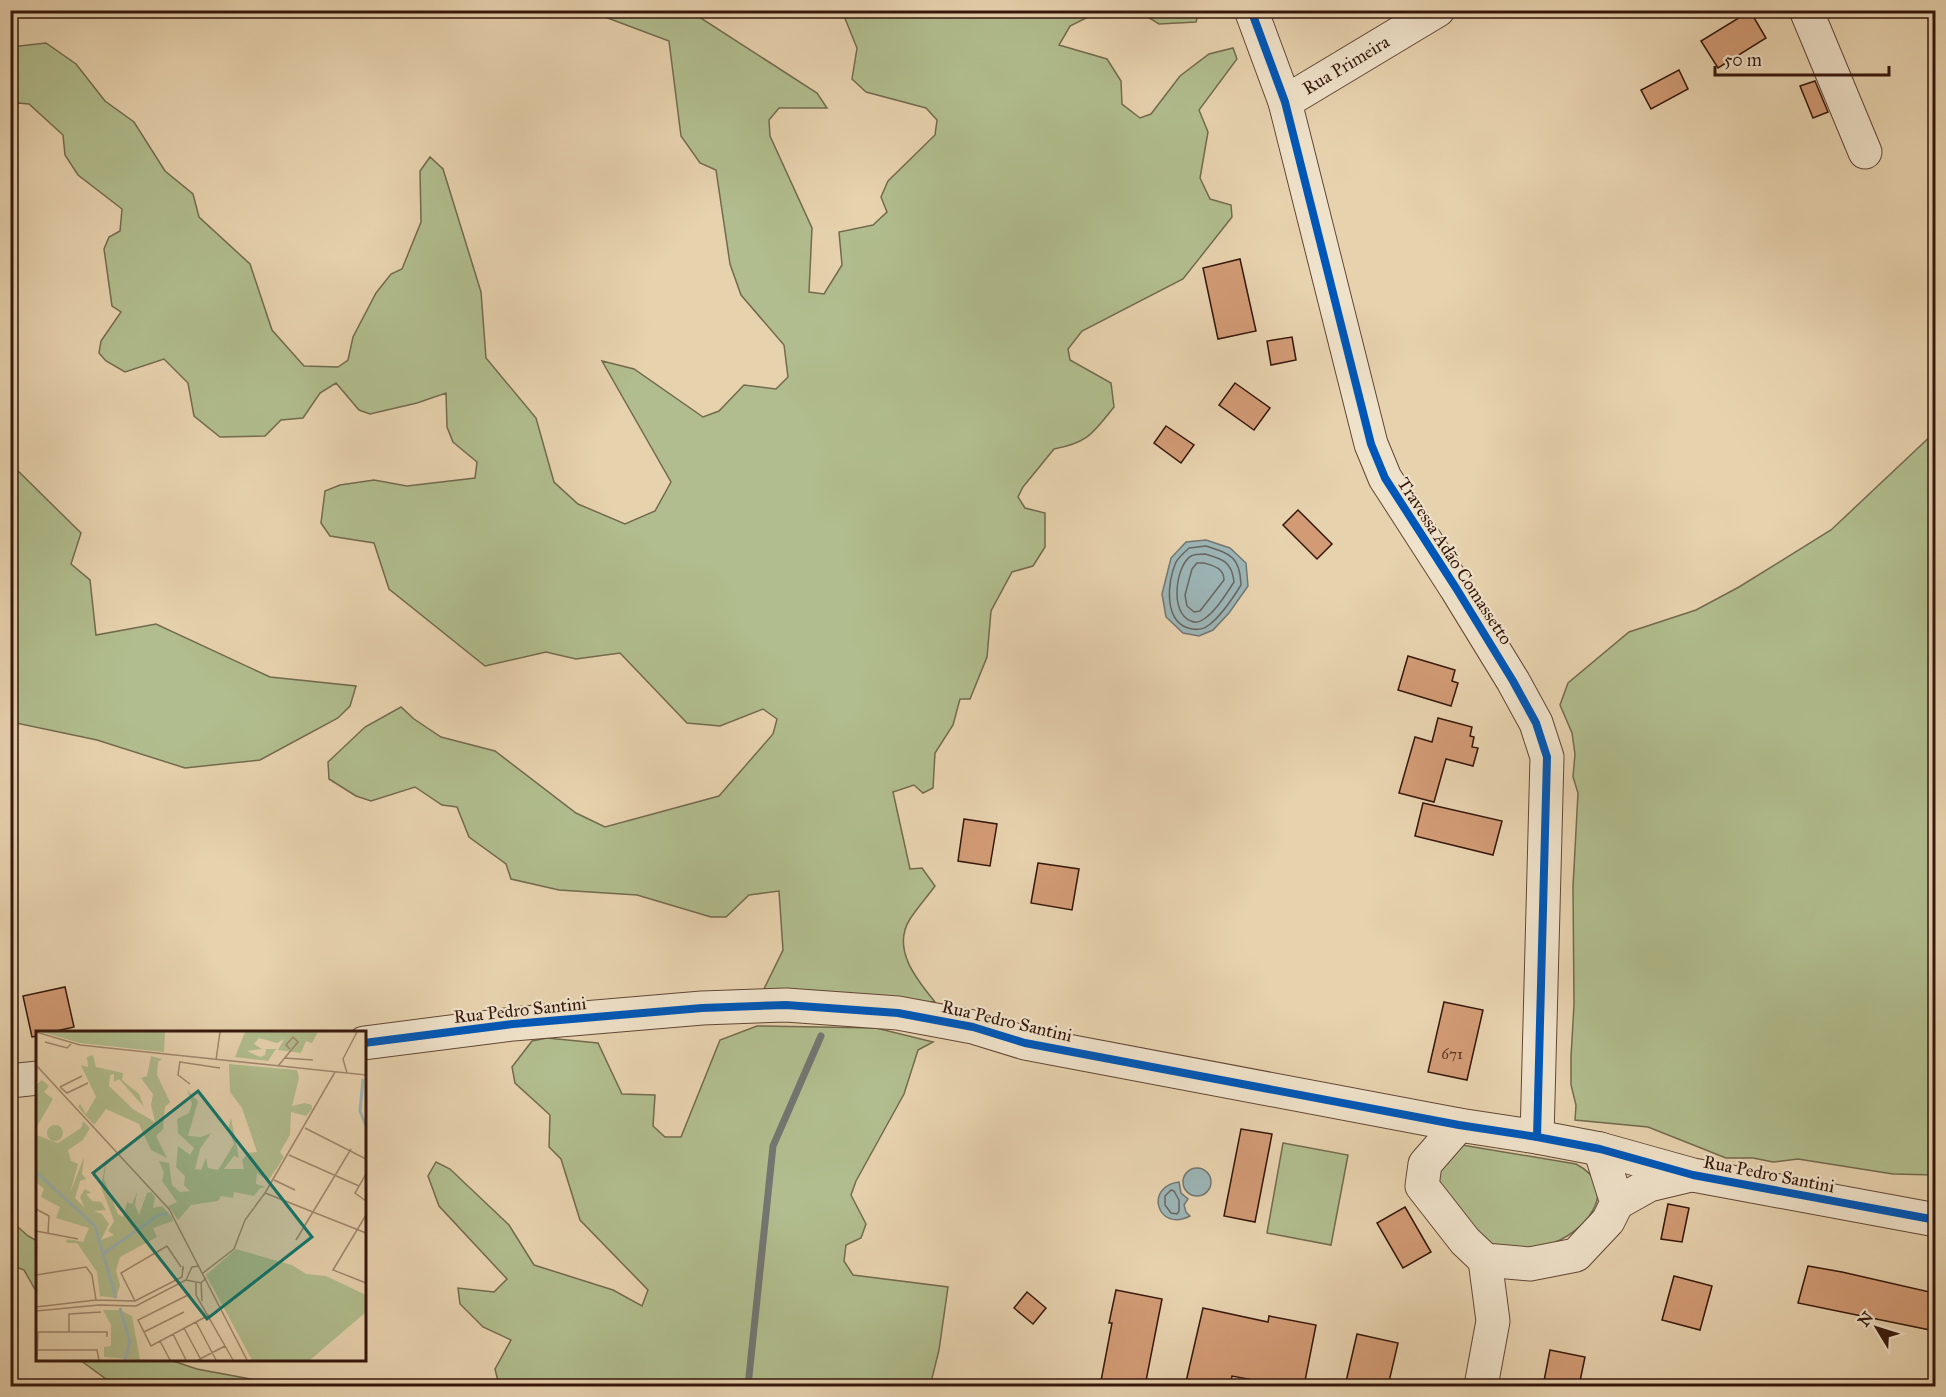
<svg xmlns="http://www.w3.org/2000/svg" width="1946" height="1397" viewBox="0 0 1946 1397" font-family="'IM FELL Great Primer',serif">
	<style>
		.green { fill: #b1bd8e; stroke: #736a4d; stroke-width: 1.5 }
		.water { fill: #9cb5b6; stroke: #737672; stroke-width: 1.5 }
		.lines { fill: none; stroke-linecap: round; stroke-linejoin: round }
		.shore { stroke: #686661; stroke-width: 1.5 }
		.stream { stroke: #737672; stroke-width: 7 }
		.building { fill: #d29b75; stroke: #35170c; stroke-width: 1.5 }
		.minor-casing { stroke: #624634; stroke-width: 35 }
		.minor { stroke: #efe2ca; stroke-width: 33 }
		.cycleway-casing { stroke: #efe2ca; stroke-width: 11 }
		.cycleway { stroke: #0057b8; stroke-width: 8 }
		.labels { text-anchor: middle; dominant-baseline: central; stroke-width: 4.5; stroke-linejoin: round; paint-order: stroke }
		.number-label { font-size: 15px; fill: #5c3826 }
		.street-label { font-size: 18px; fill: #35170c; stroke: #efe2ca }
		.inset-river { fill: none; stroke: #9cb5b6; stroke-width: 3 }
		.inset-road { fill: none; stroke: #a0876d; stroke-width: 1.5 }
		.view { fill: #0f766e; fill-opacity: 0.15; stroke: #0f766e; stroke-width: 3 }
		.inset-edge { fill: none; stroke: #35170c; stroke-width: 3 }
	</style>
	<rect width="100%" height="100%" fill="#e7d2ae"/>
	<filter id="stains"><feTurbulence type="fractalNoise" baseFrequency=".00333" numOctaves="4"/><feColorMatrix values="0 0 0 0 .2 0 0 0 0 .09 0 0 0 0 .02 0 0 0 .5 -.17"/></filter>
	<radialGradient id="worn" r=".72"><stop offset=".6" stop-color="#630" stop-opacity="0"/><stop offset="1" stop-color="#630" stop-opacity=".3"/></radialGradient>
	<!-- green -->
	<g class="green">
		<path d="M 589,11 L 690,11 L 817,93 L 827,108 L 779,108 L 769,120 L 770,136 L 812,228 L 809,292 L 824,294 L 842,265 L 839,232 L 873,225 L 887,212 L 881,197 L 888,181 L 935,135 L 937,120 L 926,108 L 866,92 L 852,79 L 857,48 L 842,11 L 1100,11 L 1070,26 L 1059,45 L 1107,59 L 1121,81 L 1122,104 L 1140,118 L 1151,114 L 1180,76 L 1209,54 L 1233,48 L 1237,59 L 1199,110 L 1208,132 L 1200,178 L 1210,199 L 1231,205 L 1232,217 L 1183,279 L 1082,331 L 1068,349 L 1070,360 L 1111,383 L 1114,407 C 1093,433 1088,443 1054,449 L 1023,487 L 1018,497 L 1025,508 L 1045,513 L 1045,547 L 1033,566 L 1012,572 L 991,611 L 987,657 L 970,699 L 960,699 L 953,725 L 935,753 L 933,788 L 923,793 L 914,785 L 893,792 L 910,869 L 922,868 L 935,886 C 927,897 917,908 910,919 C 891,949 917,980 935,1002 L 762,993 L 783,950 L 779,891 L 749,895 L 726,917 L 711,917 L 637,895 L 559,890 L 511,879 L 506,864 L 469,837 L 457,807 L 442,805 L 415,787 L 371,801 L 356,796 L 329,779 L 328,762 L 365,727 L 401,707 L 414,719 L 441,737 L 495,751 L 576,813 L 605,827 L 719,796 L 773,734 L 777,719 L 763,709 L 720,726 L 687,723 L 620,653 L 576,659 L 546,652 L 485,666 L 389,589 L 374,543 L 330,536 L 321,523 L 325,491 L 340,485 L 374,480 L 407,486 L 475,478 L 477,462 L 453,442 L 447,427 L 446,393 L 417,403 L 370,414 L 359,410 L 336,383 L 320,393 L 303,418 L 281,420 L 265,436 L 220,437 L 194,416 L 188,383 L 164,359 L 125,372 L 106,361 L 99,353 L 101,341 L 121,312 L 112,306 L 104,249 L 109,237 L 120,231 L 122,209 L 78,175 L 65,155 L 63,135 L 29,104 L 19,103 L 11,108 L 11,47 L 46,43 L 76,64 L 105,101 L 134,122 L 165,171 L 193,194 L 199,217 L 250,264 L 272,330 L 304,366 L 338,367 L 348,360 L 353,337 L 376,293 L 391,274 L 402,269 L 421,222 L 420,171 L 430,157 L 443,169 L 481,292 L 486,358 L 536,418 L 554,482 L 578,504 L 625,524 L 655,511 L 671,482 L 602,361 L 634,369 L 703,417 L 719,411 L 744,385 L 776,389 L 788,377 L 784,345 L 741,295 L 730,264 L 716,170 L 700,163 L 681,136 L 669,41 Z"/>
		<path d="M 1138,11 L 1199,11 L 1196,22 L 1159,24 Z"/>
		<path d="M 1935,432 L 1935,1175 L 1893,1174 L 1798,1159 L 1773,1162 L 1753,1158 L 1726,1158 L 1648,1127 L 1575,1120 L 1576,1105 L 1571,1085 L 1571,1057 L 1574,1005 L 1573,887 L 1578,793 L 1573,777 L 1575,754 L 1572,733 L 1560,705 L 1568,683 L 1629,632 L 1696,610 L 1739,587 L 1831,530 Z"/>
		<path d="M 10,463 L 81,533 L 71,564 L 90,580 L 96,635 L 156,624 L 270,677 L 356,686 L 350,706 L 338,718 L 260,760 L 185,768 L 97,740 L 11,722 Z"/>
		<path d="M 757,1026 L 876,1028 L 933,1042 L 918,1050 L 904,1094 L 856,1181 L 851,1195 L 866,1224 L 861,1238 L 846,1245 L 844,1261 L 853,1275 L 948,1287 L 939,1350 L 930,1386 L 501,1386 L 499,1385 L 495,1369 L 511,1340 L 483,1327 L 460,1304 L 458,1288 L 494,1292 L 507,1279 L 439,1206 L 428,1176 L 436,1162 L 450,1169 L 509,1225 L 534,1265 L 613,1290 L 642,1306 L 648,1290 L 580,1220 L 561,1159 L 549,1147 L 550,1115 L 515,1083 L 512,1067 L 532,1041 L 547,1038 L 598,1043 L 622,1094 L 655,1095 L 653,1126 L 665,1137 L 681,1137 L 720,1040 Z"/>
		<path d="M 1283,1143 L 1348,1155 L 1331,1245 L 1267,1233 Z"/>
		<path d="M 1456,1144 L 1576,1164 C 1624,1189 1583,1235 1547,1245 C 1529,1250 1511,1249 1492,1248 L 1442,1195 L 1437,1173 Z"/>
		<path d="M 10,1220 L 28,1236 L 37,1241 L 37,1293 L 24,1270 L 11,1265 Z"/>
		<path d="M 80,1360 L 170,1360 L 197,1369 L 261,1381 L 273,1386 L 142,1386 L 138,1382 L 106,1379 Z"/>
	</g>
	<!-- water -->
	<g class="water">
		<path d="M 1206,540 L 1230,548 L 1246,563 L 1248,586 L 1229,613 L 1213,630 L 1199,636 L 1183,633 L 1166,617 L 1162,594 L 1171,558 L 1186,542 Z"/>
		<circle cx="1197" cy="1182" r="14"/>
		<path d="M 1179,1182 L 1181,1193 L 1188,1199 L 1184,1205 L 1186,1212 L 1190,1216 C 1157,1233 1144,1186 1179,1182 Z"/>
	</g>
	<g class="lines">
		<!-- shore -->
		<g class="shore">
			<path d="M 1206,546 C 1231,554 1240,557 1241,585 C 1233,598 1222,615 1209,625 C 1204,629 1198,630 1192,629 C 1163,624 1167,582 1176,562 C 1179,557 1185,552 1189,548 Z"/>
			<path d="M 1205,554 C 1223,559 1232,562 1234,582 C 1226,594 1216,611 1204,619 C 1200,622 1195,623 1191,621 C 1169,613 1176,565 1191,556 C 1195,554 1201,554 1205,554 Z"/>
			<path d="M 1204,563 C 1214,566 1224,568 1224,580 L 1200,611 L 1194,612 L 1187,606 L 1185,595 L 1192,569 L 1197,563 Z"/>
			<path d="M 1171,1190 L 1174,1191 L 1179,1200 L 1179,1211 L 1177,1214 L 1171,1213 L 1165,1205 L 1165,1196 Z"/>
		</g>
		<!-- stream -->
		<path class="stream" d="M 748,1386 L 773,1146 L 821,1036"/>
	</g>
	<!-- building -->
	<g class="building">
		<path d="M 1750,11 L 1766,38 L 1718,68 L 1701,41 Z"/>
		<path d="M 1679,70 L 1688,89 L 1651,109 L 1641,90 Z"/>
		<path d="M 1815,81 L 1828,112 L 1813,118 L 1800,86 Z"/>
		<path d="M 1240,259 L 1256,331 L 1218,339 L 1203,268 Z"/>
		<path d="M 1292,337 L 1296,360 L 1271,365 L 1267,341 Z"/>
		<path d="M 1235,383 L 1270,408 L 1254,430 L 1219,405 Z"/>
		<path d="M 1166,426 L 1194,445 L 1181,463 L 1154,443 Z"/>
		<path d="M 1298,510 L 1332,544 L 1317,559 L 1283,525 Z"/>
		<path d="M 1408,656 L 1455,670 L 1452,681 L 1458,683 L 1451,706 L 1398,690 Z"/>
		<path d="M 1438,718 L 1472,727 L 1470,736 L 1474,737 L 1472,747 L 1478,748 L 1473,766 L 1446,759 L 1434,802 L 1399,793 L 1415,737 L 1432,742 Z"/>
		<path d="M 1423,803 L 1502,821 L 1493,855 L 1415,836 Z"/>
		<path d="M 964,819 L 997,824 L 990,866 L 958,861 Z"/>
		<path d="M 1038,863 L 1079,869 L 1072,910 L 1031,903 Z"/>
		<path d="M 65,987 L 74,1027 L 52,1032 L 38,1032 L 38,1036 L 32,1037 L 23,996 Z"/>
		<path d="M 1444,1002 L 1483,1010 L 1467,1080 L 1428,1072 Z"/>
		<path d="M 1241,1129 L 1272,1134 L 1255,1222 L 1224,1216 Z"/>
		<path d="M 1668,1204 L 1689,1208 L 1682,1242 L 1661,1239 Z"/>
		<path d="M 1405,1207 L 1431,1252 L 1403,1268 L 1377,1223 Z"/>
		<path d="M 1808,1266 L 1842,1272 L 1934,1293 L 1932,1299 L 1935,1300 L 1935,1331 L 1798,1303 Z"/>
		<path d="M 1674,1276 L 1712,1286 L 1700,1330 L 1662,1320 Z"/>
		<path d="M 1116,1290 L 1162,1299 L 1145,1386 L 1100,1386 L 1112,1323 L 1109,1323 Z"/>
		<path d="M 1027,1292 L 1046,1308 L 1033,1324 L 1014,1308 Z"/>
		<path d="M 1203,1308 L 1268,1322 L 1269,1316 L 1316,1325 L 1304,1386 L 1285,1386 L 1232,1376 L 1230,1386 L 1185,1386 Z"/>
		<path d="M 1357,1334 L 1398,1343 L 1388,1386 L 1345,1386 Z"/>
		<path d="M 1550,1350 L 1585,1357 L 1579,1386 L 1543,1386 Z"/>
	</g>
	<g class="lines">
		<defs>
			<g id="minor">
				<path d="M 1251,10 L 1285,102 L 1371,444 L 1385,478 L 1456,588 L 1513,681 L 1536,723 L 1547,757 L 1537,1137"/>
				<path d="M 1806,10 L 1865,152"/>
				<path d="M 1285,102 L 1438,10"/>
				<path d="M 364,1043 L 513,1024 L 702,1008 L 786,1005 L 898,1013 L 973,1027 L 1025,1043 L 1459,1125 L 1537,1137 L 1600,1149 L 1693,1175 L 1936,1220"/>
				<path d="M 10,1081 L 38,1078"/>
				<path d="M 1459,1125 L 1425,1164 L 1422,1186 L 1465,1241 L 1485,1260 L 1530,1264 L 1576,1255 L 1608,1221 L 1617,1203 L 1600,1149"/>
				<path d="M 1617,1203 L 1649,1185 L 1691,1175"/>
				<path d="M 1481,1386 L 1493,1321 L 1485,1260"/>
			</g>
		</defs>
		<!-- minor casing -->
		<use href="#minor" class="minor-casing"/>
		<!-- minor -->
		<use href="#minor" class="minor"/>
		<defs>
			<g id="cycleway">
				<path d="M 1251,10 L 1285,102 L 1371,444 L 1385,478 L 1456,588 L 1513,681 L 1536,723 L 1547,757 L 1537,1137"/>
				<path d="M 364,1043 L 513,1024 L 702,1008 L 786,1005 L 898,1013 L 973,1027 L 1025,1043 L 1459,1125 L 1537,1137 L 1600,1149 L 1693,1175 L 1936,1220"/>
			</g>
		</defs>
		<!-- cycleway casing -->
		<use href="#cycleway" class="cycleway-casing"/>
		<!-- cycleway -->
		<use href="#cycleway" class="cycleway"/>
	</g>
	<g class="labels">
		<!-- number labels -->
		<g class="number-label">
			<text x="1452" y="1054">671</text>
		</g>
		<!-- street labels -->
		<g class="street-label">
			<text transform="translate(1346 65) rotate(-31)">Rua Primeira</text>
			<text transform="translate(1455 561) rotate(57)">Travessa Adão Comassetto</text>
			<text transform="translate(520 1010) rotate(-6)">Rua Pedro Santini</text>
			<text transform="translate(1007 1021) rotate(13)">Rua Pedro Santini</text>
			<text transform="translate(1769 1174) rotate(11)">Rua Pedro Santini</text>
		</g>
	</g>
	<!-- overview -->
	<g transform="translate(36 1031)">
		<rect width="330" height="330" fill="#e7d2ae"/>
		<path d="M 6,1 L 129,1 L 128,21 L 44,12 ZM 209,1 L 282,1 L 276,12 L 270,10 L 265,22 L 242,19 L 248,8 L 241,12 L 223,7 L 218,13 L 226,18 L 211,20 L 224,26 L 229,24 L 230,18 L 240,18 L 232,30 L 199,26 ZM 57,24 L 60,36 L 87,42 L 86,49 L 103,63 L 108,76 L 83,48 L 78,51 L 78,43 L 74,44 L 73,55 L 97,78 L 119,91 L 115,74 L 117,63 L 105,47 L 111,45 L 115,25 L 126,28 L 122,31 L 121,44 L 134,71 L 129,76 L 127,98 L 120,105 L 131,127 L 115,119 L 103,93 L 70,78 L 58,94 L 42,76 L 44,73 L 50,83 L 60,66 L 45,34 L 52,36 L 51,26 ZM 193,33 L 261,39 L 263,47 L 256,75 L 269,72 L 276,74 L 276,78 L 270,85 L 255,81 L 254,104 L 244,121 L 248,126 L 232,150 L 221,142 L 220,153 L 230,156 L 224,157 L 218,165 L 198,161 L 197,167 L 185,165 L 182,170 L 155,174 L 142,189 L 132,175 L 141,171 L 126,150 L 128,142 L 123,130 L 133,132 L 136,154 L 144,161 L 154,160 L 148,154 L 149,145 L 140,136 L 142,115 L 154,124 L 158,117 L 142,102 L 141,88 L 153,82 L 156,73 L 151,59 L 162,70 L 152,105 L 165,106 L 175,102 L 164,118 L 159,138 L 165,139 L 170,127 L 172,137 L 182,139 L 198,113 L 192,98 L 195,87 L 203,127 L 198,125 L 188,138 L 208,138 L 206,129 L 212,122 L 221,121 L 206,77 L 194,61 ZM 6,49 L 13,55 L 8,61 L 17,68 L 0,97 L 0,54 ZM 47,90 L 54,97 L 47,109 L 32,119 L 35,130 L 42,133 L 34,162 L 48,126 L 46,143 L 50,148 L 44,150 L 39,167 L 49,177 L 44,166 L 49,158 L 55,162 L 50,163 L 56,170 L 65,171 L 70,179 L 58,180 L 66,183 L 73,193 L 65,209 L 78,204 L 72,200 L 78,190 L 65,156 L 71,124 L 68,148 L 82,183 L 87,186 L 91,171 L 96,173 L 101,161 L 99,174 L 103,184 L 111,162 L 115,161 L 119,166 L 117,177 L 126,175 L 136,186 L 137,190 L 117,197 L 121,206 L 84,226 L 80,240 L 84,254 L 80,267 L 64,265 L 61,241 L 41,212 L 30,212 L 31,208 L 47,211 L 53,197 L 20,187 L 24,176 L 5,166 L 8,158 L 0,151 L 0,104 L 22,112 L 45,97 ZM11 102a8 8 0 1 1 16 0a8 8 0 1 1-16 0ZM 200,218 L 256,234 L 270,243 L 290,245 L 330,264 L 330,281 L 274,329 L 216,329 L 170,244 ZM 67,279 L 84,279 L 96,285 L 104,329 L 68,326 L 68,316 L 75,315 L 75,294 Z" fill="#b1bd8e"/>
		<path class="inset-river" d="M 327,48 L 324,80 L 330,95M 0,141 L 59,195 L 80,267M 67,223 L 121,185 L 132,182M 84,277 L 94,311 L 89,329"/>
		<path class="inset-road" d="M 0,1 L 44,14 L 330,44M 9,11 L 31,17 L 35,13M 248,27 L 277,29M 180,29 L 184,1M 144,30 L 142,44 L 154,53M 144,31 L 184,37M 0,34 L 133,178 L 211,329M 242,35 L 262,11 L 257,6 L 250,14 L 254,18M 311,42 L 307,28 L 321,1M 24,56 L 31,62 L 52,52M 24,56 L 46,45M 269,97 L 330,128M 253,124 L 323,155M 330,143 L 319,162 L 330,170M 238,149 L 259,159M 229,162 L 330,202M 0,178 L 13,185 L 12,202M 330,184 L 297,239 L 330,252M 0,200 L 42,208M 260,209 L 315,118M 145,236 L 131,215 L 85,242 L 99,270 L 146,246 L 147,235 L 147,239M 167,242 L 198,218 L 209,189 L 229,162 L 299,41M 0,244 L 50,236 L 56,244 L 60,269 L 99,270M 150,249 L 165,252 L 170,247M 160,252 L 160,264 L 197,329M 165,252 L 166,270M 154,263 L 102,289 L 115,315 L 173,284M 0,276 L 60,269M 0,280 L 63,274 L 100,275 L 150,249 L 156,236 L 163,235M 160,291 L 180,329M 148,297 L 165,329M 33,301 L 33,283 L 65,281M 108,301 L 148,281M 137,303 L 150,329M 124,310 L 134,329M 0,319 L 61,319 L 63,329M 1,329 L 2,301 L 71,301 L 71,306M 162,329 L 189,315"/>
		<path class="view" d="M 162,60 L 276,206 L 171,288 L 57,142 Z"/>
		<rect width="330" height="330" class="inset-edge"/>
	</g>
	<!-- margin -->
	<rect width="1946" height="1397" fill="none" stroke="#e7d2ae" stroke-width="36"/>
	<rect x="12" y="12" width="1922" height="1373" fill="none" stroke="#35170c" stroke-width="3"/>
	<rect x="18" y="18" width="1910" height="1361" fill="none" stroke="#35170c" stroke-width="1.5"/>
	<!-- north arrow -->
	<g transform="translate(1877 1328) rotate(308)" stroke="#efe2ca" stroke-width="4.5" paint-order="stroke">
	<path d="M0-4.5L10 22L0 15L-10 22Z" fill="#35170c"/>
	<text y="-9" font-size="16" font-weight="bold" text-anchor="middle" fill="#35170c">N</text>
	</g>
	<!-- scale -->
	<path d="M1715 66v9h174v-9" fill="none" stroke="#35170c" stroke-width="3"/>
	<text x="1724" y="66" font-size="18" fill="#35170c" stroke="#efe2ca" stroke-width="4.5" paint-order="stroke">50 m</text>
	<rect width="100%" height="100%" filter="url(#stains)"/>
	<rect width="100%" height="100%" fill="url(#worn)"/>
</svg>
